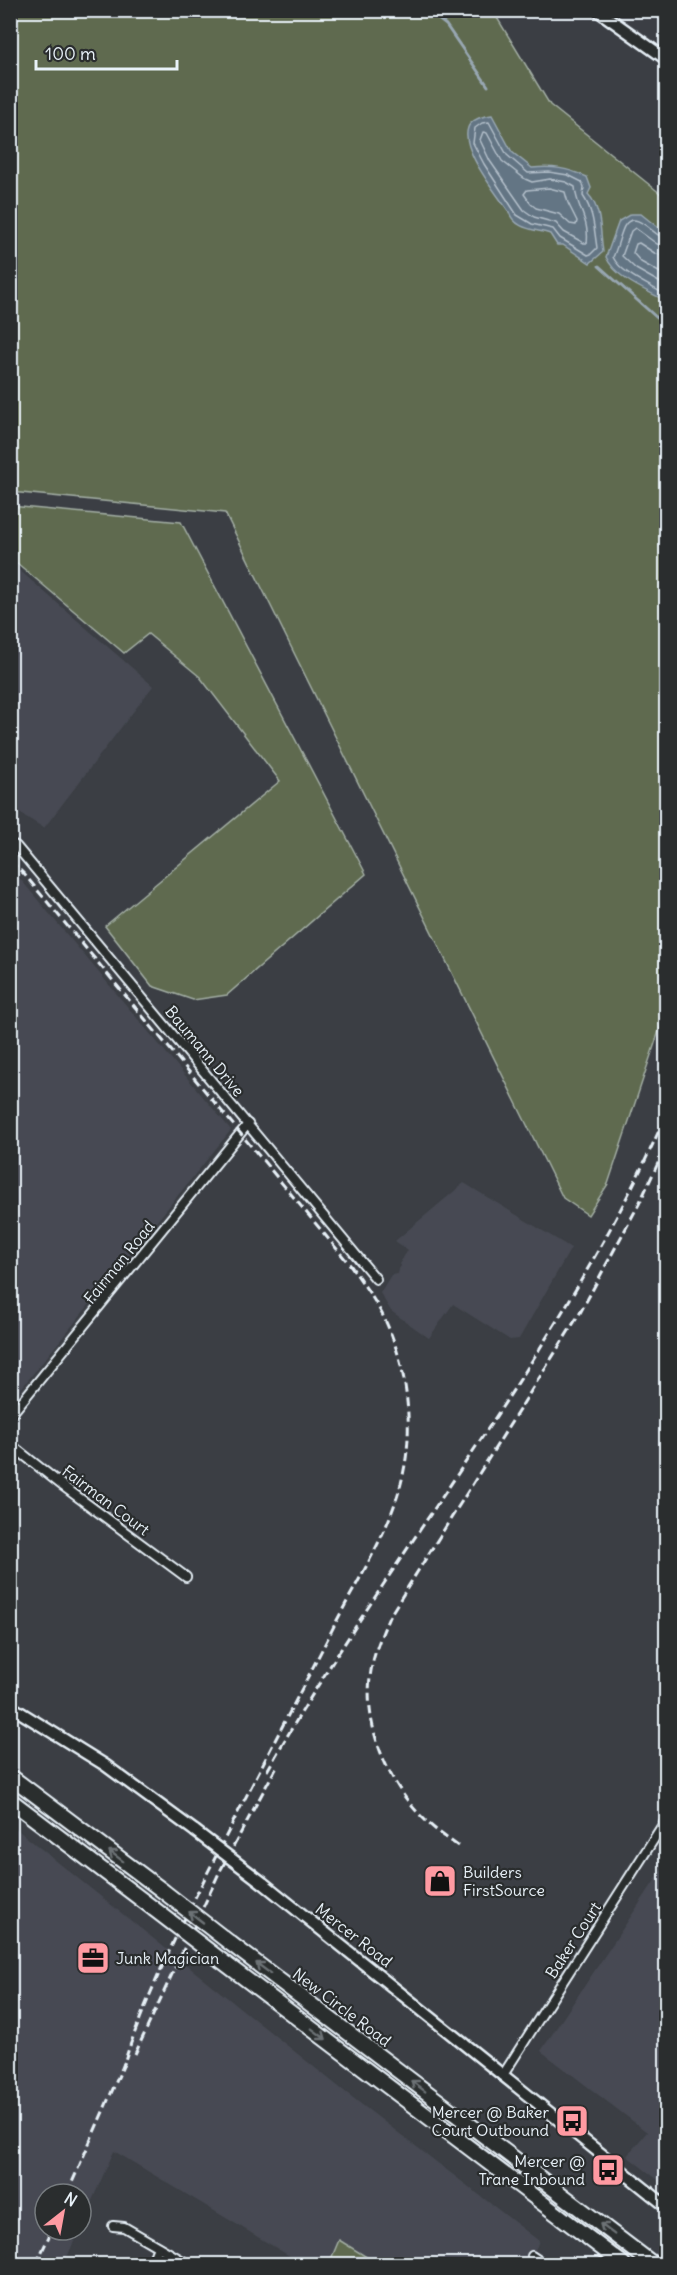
<svg xmlns="http://www.w3.org/2000/svg" width="677" height="2275" viewBox="0 0 677 2275" font-family="Delius,sans-serif">
	<style>
		.built { fill: #474a53 }
		.green { fill: #5e6a50; stroke: #a3aea4; stroke-width: 1.5 }
		.water { fill: #637584; stroke: #98a7b2; stroke-width: 1.5 }
		.lines { fill: none; stroke-linecap: round; stroke-linejoin: round }
		.shore { stroke: #b3bfca; stroke-width: 1.5 }
		.stream { stroke: #98a7b2; stroke-width: 3 }
		.street-casing { stroke: #e8f1f8; stroke-width: 12 }
		.secondary-casing { stroke: #e8f1f8; stroke-width: 15 }
		.highway-casing { stroke: #e8f1f8; stroke-width: 18 }
		.street { stroke: #2a2d2e; stroke-width: 8 }
		.secondary { stroke: #2a2d2e; stroke-width: 10 }
		.highway { stroke: #2a2d2e; stroke-width: 14 }
		.rail { stroke: #e8f1f8; stroke-width: 3; stroke-dasharray: 9 4.5; stroke-linecap: butt }
		.secondary-bridge-casing { stroke: #e8f1f8; stroke-width: 15; stroke-linecap: butt }
		.highway-bridge-casing { stroke: #e8f1f8; stroke-width: 18; stroke-linecap: butt }
		.secondary-bridge { stroke: #2a2d2e; stroke-width: 10 }
		.highway-bridge { stroke: #2a2d2e; stroke-width: 14 }
		.oneway { stroke: #6c7275 }
		.labels { text-anchor: middle; dominant-baseline: central; stroke-width: 4.5; stroke-linejoin: round; paint-order: stroke }
		.street-label { font-size: 16px; fill: #e8f1f8; stroke: #2a2d2e }
		.poi-label { font-size: 16px; fill: #e8f1f8; stroke: #2a2d2e; text-anchor: start }
	</style>
	<rect width="100%" height="100%" fill="#3b3e44"/>
	<filter id="ink" filterUnits="userSpaceOnUse"><feTurbulence type="fractalNoise" baseFrequency=".0167" numOctaves="2"/><feDisplacementMap in="SourceGraphic" scale="12" xChannelSelector="R" yChannelSelector="G"/><feConvolveMatrix kernelMatrix="1 2 1 2 8 2 1 2 1" color-interpolation-filters="sRGB"/></filter>
	<g filter="url(#ink)">
		<!-- built -->
		<g class="built">
			<path d="M 11,563 L 153,686 L 44,828 L 13,809 L 11,812 Z"/>
			<path d="M 11,868 L 231,1130 L 11,1401 Z"/>
			<path d="M 464,1183 L 571,1248 L 519,1339 L 510,1340 L 453,1304 L 429,1338 L 391,1311 L 380,1293 L 391,1275 L 398,1274 L 401,1261 L 408,1250 L 395,1241 Z"/>
			<path d="M 15,1828 L 344,2091 L 539,2241 L 529,2264 L 378,2264 L 340,2240 L 329,2264 L 303,2264 L 114,2151 L 81,2225 L 81,2194 L 45,2194 L 45,2230 L 79,2230 L 64,2264 L 11,2264 L 10,1839 Z"/>
			<path d="M 666,1864 L 666,2186 L 627,2156 L 647,2132 L 541,2051 Z"/>
		</g>
		<!-- green -->
		<g class="green">
			<path d="M 10,11 L 493,11 L 550,105 L 666,198 L 666,1010 L 608,1184 L 588,1215 L 563,1198 L 225,513 L 11,492 Z"/>
			<path d="M 10,506 L 181,522 L 366,874 L 227,995 L 193,1000 L 152,986 L 105,926 L 280,781 L 200,677 L 148,634 L 124,653 L 11,558 Z"/>
			<path d="M 339,2240 L 378,2264 L 329,2264 Z"/>
		</g>
		<!-- water -->
		<g class="water">
			<path d="M 492,115 L 512,152 L 532,168 C 553,166 567,168 587,177 L 591,188 L 588,194 C 602,209 600,232 603,252 L 590,263 L 563,245 L 557,245 L 550,234 C 535,229 515,230 509,212 C 498,195 455,144 470,124 C 475,118 484,116 492,115 Z"/>
			<path d="M 631,214 L 641,214 L 666,234 L 666,301 C 646,290 616,279 606,257 L 619,221 Z"/>
		</g>
		<g class="lines">
			<!-- shore -->
			<g class="shore">
				<path d="M 489,122 L 507,155 L 528,173 L 549,172 L 568,175 L 582,182 L 584,187 L 583,196 C 594,212 594,229 597,248 L 591,254 L 588,255 L 560,238 L 553,229 L 532,224 L 517,215 L 484,164 L 473,143 L 475,128 L 482,123 Z"/>
				<path d="M 483,132 L 487,133 L 502,161 L 525,179 L 532,182 L 550,179 L 566,182 L 575,187 C 576,207 590,220 587,243 L 584,243 L 564,232 L 556,223 L 534,217 L 524,210 L 490,161 L 480,140 Z"/>
				<path d="M 549,188 L 565,192 L 568,203 L 577,221 L 576,225 L 570,224 L 559,214 L 536,208 L 531,204 L 524,194 L 527,190 Z"/>
				<path d="M 666,239 C 654,237 637,209 625,225 C 621,230 617,250 613,257 C 620,273 651,286 666,295"/>
				<path d="M 666,247 L 657,244 L 635,228 L 631,231 L 622,256 L 636,269 L 666,286"/>
				<path d="M 666,256 L 656,254 L 639,243 L 636,244 L 633,253 L 641,262 L 666,276"/>
			</g>
			<!-- stream -->
			<g class="stream">
				<path d="M 427,10 L 446,25 L 488,86"/>
				<path d="M 599,266 L 666,326"/>
			</g>
			<defs>
				<g id="street">
					<path d="M 10,843 L 16,846 L 376,1279"/>
					<path d="M 10,1416 L 248,1124"/>
					<path d="M 10,1444 L 63,1486 L 186,1577"/>
					<path d="M 503,2075 L 666,1820"/>
					<path d="M 113,2226 L 124,2227 L 188,2264"/>
					<path d="M 532,2256 L 544,2264"/>
					<path d="M 151,2264 L 158,2247"/>
				</g>
				<g id="secondary">
					<path d="M 597,10 L 666,59"/>
					<path d="M 10,1706 L 105,1765 L 195,1831"/>
					<path d="M 263,1883 L 666,2206"/>
				</g>
				<g id="highway">
					<path d="M 10,1776 L 163,1891"/>
					<path d="M 10,1800 L 154,1909"/>
					<path d="M 230,1943 L 653,2264"/>
					<path d="M 222,1961 L 623,2264"/>
				</g>
			</defs>
			<!-- street casing -->
			<use href="#street" class="street-casing"/>
			<!-- secondary casing -->
			<use href="#secondary" class="secondary-casing"/>
			<!-- highway casing -->
			<use href="#highway" class="highway-casing"/>
			<!-- street -->
			<use href="#street" class="street"/>
			<!-- secondary -->
			<use href="#secondary" class="secondary"/>
			<!-- highway -->
			<use href="#highway" class="highway"/>
			<!-- rail -->
			<g class="rail">
				<path d="M 10,861 L 24,874 L 351,1266 C 363,1284 376,1301 385,1320 C 406,1364 414,1422 404,1470 C 393,1529 356,1581 330,1634 C 292,1708 253,1782 216,1856 C 181,1925 147,1993 123,2066"/>
				<path d="M 267,1771 C 393,1548 563,1351 666,1115"/>
				<path d="M 458,1846 C 447,1838 435,1830 425,1820 C 389,1786 364,1728 370,1678 C 372,1657 381,1636 389,1617 L 580,1313 L 639,1204 L 666,1146"/>
				<path d="M 135,2054 L 219,1873 L 277,1766"/>
				<path d="M 67,2194 L 126,2059"/>
				<path d="M 36,2264 L 52,2230"/>
			</g>
			<defs>
				<path id="secondary-bridge" d="M 195,1831 L 263,1883"/>
				<g id="highway-bridge">
					<path d="M 163,1891 L 230,1943"/>
					<path d="M 154,1909 L 222,1961"/>
				</g>
			</defs>
			<!-- secondary-bridge casing -->
			<use href="#secondary-bridge" class="secondary-bridge-casing"/>
			<!-- highway-bridge casing -->
			<use href="#highway-bridge" class="highway-bridge-casing"/>
			<!-- secondary-bridge -->
			<use href="#secondary-bridge" class="secondary-bridge"/>
			<!-- highway-bridge -->
			<use href="#highway-bridge" class="highway-bridge"/>
		</g>
		<!-- one-way arrows -->
		<defs><path id="oneway-shaft" d="M-6 0H5M1.5-3L5.5 0L1.5 3" fill="none" stroke-width="1.6" stroke-linecap="round" stroke-linejoin="round" transform="scale(1.5)"/></defs>
		<g class="oneway">
			<use href="#oneway-shaft" transform="translate(116 1856) rotate(-143)"/>
			<use href="#oneway-shaft" transform="translate(196 1917) rotate(-142)"/>
			<use href="#oneway-shaft" transform="translate(263 1968) rotate(-143)"/>
			<use href="#oneway-shaft" transform="translate(319 2034) rotate(37)"/>
			<use href="#oneway-shaft" transform="translate(418 2086) rotate(-143)"/>
			<use href="#oneway-shaft" transform="translate(607 2229) rotate(-143)"/>
		</g>
	</g>
	<!-- icons -->
	<defs>
		<symbol id="shop-square" viewBox="-11 -11 22 22"><rect x="-9" y="-9" width="18" height="18" rx="4" fill="#ff9aa2" stroke="#2a2d2e"/><path d="M-5-2.5h2.3a2.7 3.5 0 0 1 5.4 0H5L5.5 6h-11ZM-1.5-2.5h3a1.5 2.3 0 0 0-3 0Z" fill="#111"/></symbol>
		<symbol id="office-square" viewBox="-11 -11 22 22"><rect x="-9" y="-9" width="18" height="18" rx="4" fill="#ff9aa2" stroke="#2a2d2e"/><path d="M-6-3h4V-5.5h4V-3h4V5H-6ZM-1-4.5V-3h2v-1.5ZM-6 0V1H6V0Z" fill="#111"/></symbol>
		<symbol id="bus-square" viewBox="-11 -11 22 22"><rect x="-9" y="-9" width="18" height="18" rx="4" fill="#ff9aa2" stroke="#2a2d2e"/><path d="M-5-6H5V4H4V6H2V4H-2V6H-4V4H-5ZM-3.5-4V0h7V-4ZM-3.5 1.2v1.5H-2V1.2ZM2 1.2v1.5H3.5V1.2Z" fill="#111"/></symbol>
	</defs>
	<g fill-rule="evenodd">
		<use href="#shop-square" x="421" y="1862" width="38" height="38"/>
		<use href="#office-square" x="74" y="1939" width="38" height="38"/>
		<use href="#bus-square" x="553" y="2102" width="38" height="38"/>
		<use href="#bus-square" x="589" y="2151" width="38" height="38"/>
	</g>
	<g class="labels">
		<!-- street labels -->
		<g class="street-label">
			<text transform="translate(205 1051) rotate(50)">Baumann Drive</text>
			<text transform="translate(119 1262) rotate(-51)">Fairman Road</text>
			<text transform="translate(106 1500) rotate(37)">Fairman Court</text>
			<text transform="translate(354 1935) rotate(38)">Mercer Road</text>
			<text transform="translate(573 1940) rotate(-57)">Baker Court</text>
			<text transform="translate(342 2007) rotate(37)">New Circle Road</text>
		</g>
		<!-- poi labels -->
		<g class="poi-label">
			<text x="463" y="1872">Builders<tspan x="463" dy="18">FirstSource</tspan></text>
			<text x="116" y="1958">Junk Magician</text>
			<text x="549" y="2112" text-anchor="end">Mercer @ Baker<tspan x="549" dy="18">Court Outbound</tspan></text>
			<text x="585" y="2161" text-anchor="end">Mercer @<tspan x="585" dy="18">Trane Inbound</tspan></text>
		</g>
	</g>
	<!-- margin -->
	<rect width="677" height="2275" fill="none" stroke="#2a2d2e" stroke-width="36"/>
	<rect x="18" y="18" width="641" height="2239" fill="none" stroke="#e8f1f8" stroke-width="2" filter="url(#ink)"/>
	<!-- north arrow -->
	<g transform="translate(63 2212) rotate(31)"><circle r="28" fill="#2a2d2e" stroke="#767b7f" stroke-width="1.5"/>
	<path d="M0-4.5L10 22L0 15L-10 22Z" fill="#ff9aa2"/>
	<text y="-9" font-size="16" font-weight="bold" text-anchor="middle" fill="#e8f1f8">N</text>
	</g>
	<!-- scale -->
	<path d="M36 60v9h141v-9" fill="none" stroke="#e8f1f8" stroke-width="3"/>
	<text x="45" y="60" font-size="18" fill="#e8f1f8" stroke="#2a2d2e" stroke-width="4.5" paint-order="stroke">100 m</text>
</svg>
